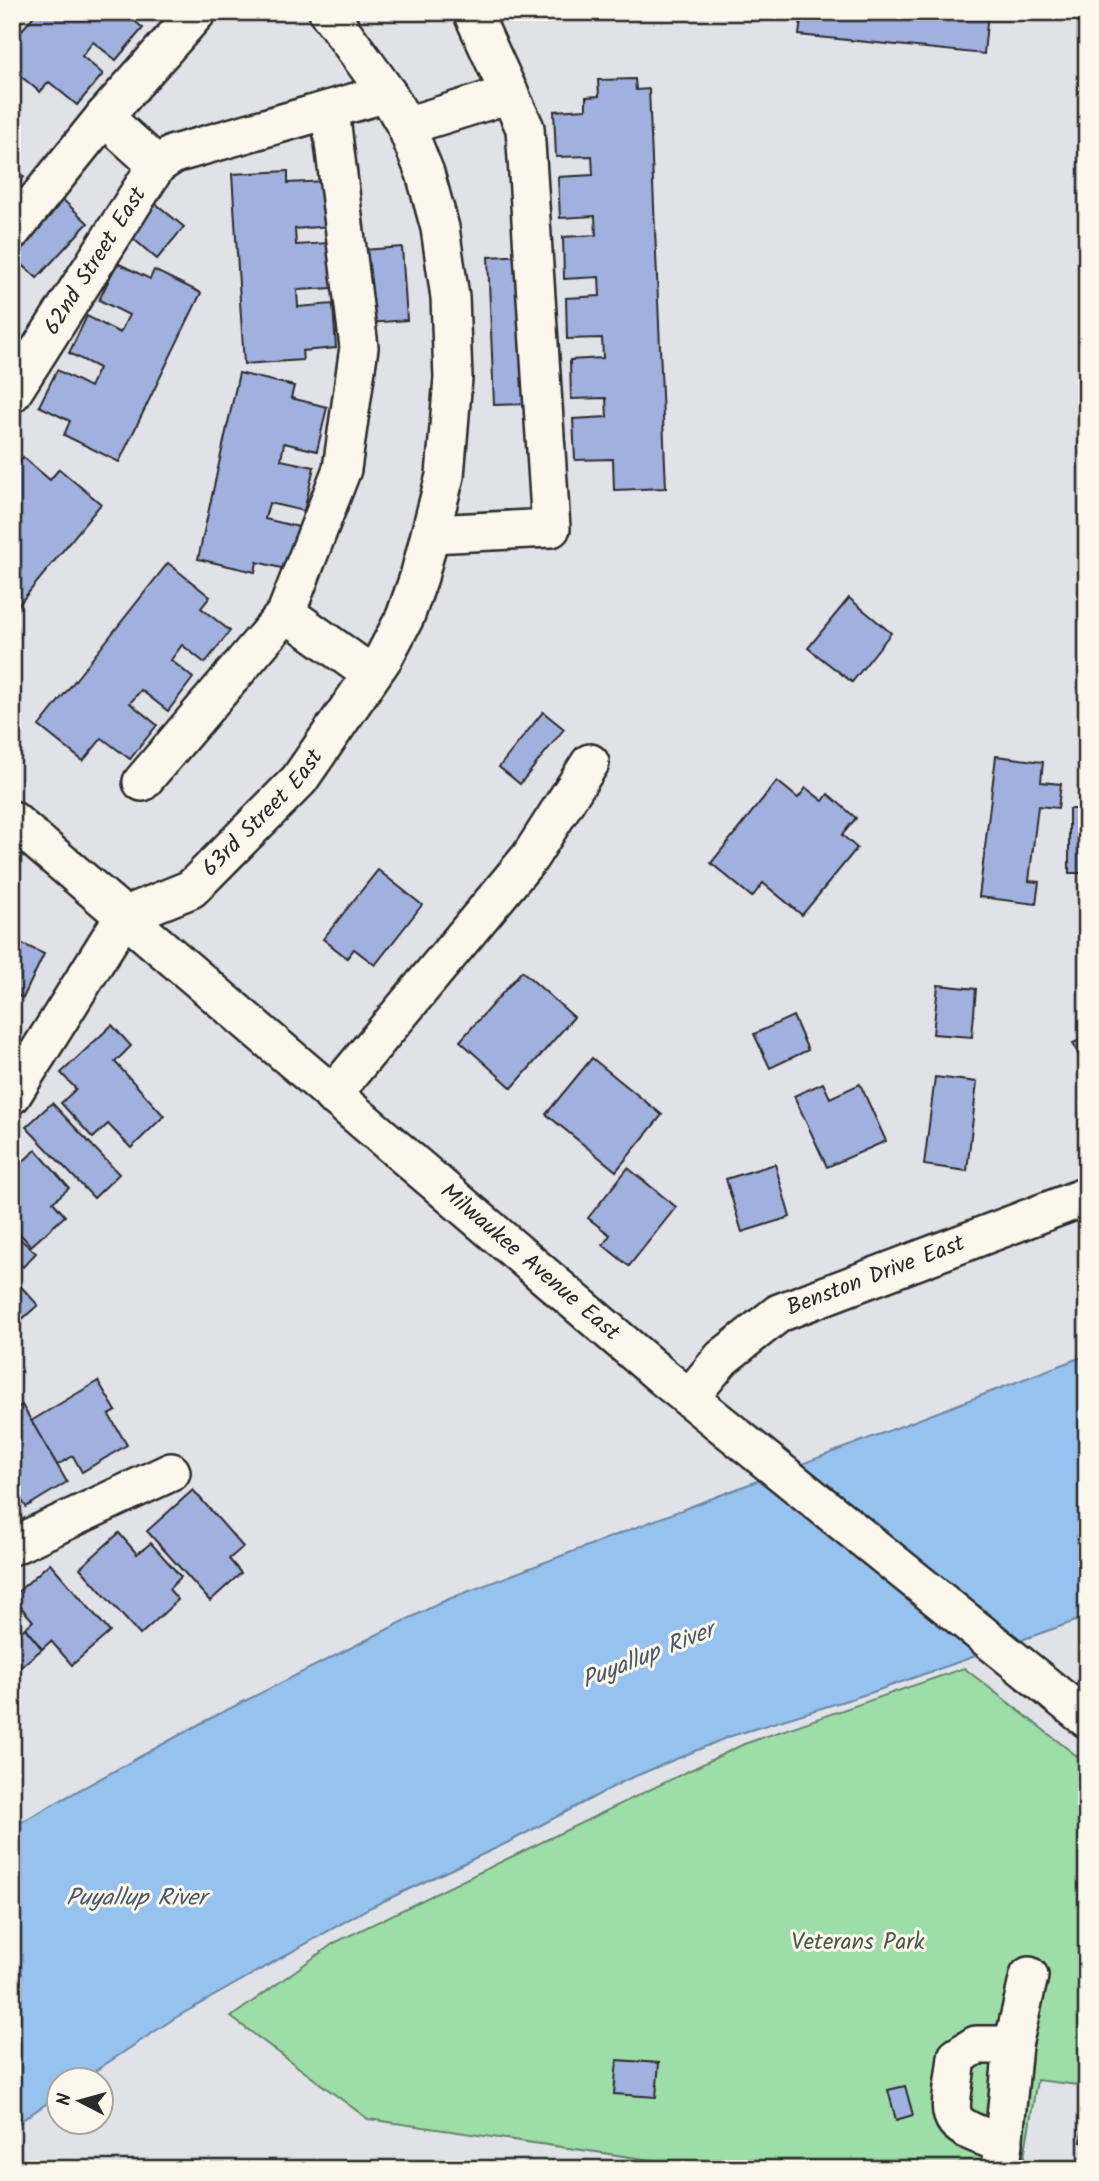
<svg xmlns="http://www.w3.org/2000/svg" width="1099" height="2181" viewBox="0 0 1099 2181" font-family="Kalam,sans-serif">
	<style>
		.green { fill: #9ddea8; stroke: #64846a; stroke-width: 2 }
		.water { fill: #95c2ef; stroke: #6b86a1; stroke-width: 2 }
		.building { fill: #a0b0df; stroke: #2b2b2b; stroke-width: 2 }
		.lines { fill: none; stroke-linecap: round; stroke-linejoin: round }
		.minor-casing { stroke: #2b2b2b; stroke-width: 42 }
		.minor { stroke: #fbf7ec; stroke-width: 37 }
		.labels { text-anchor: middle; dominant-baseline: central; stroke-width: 6; stroke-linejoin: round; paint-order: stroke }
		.street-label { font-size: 23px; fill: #2b2b2b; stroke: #fbf7ec }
		.park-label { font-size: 23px; fill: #48584a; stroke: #fbf7ec }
		.water-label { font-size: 24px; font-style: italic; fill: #4b5866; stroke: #fbf7ec }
	</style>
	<rect width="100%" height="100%" fill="#e0e2e8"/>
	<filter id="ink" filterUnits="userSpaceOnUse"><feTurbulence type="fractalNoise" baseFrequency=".0143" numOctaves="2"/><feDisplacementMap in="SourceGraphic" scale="14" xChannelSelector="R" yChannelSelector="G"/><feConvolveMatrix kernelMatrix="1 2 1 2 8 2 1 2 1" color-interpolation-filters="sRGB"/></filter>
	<g filter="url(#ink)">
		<!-- green -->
		<path class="green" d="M 964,1668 L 1087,1764 L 1087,2086 L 1037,2080 L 1022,2169 L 713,2169 L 368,2119 L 231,2017 L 334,1943 L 744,1744 Z"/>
		<!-- water -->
		<path class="water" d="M 1087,1355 L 1087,1617 L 870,1693 L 728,1737 L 624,1781 L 511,1841 L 369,1908 L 175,2018 L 83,2079 L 60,2080 L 59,2095 L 12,2127 L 12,1827 L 205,1721 L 446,1600 Z"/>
		<!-- building -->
		<g class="building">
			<path d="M 37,12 L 124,12 L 143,28 L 116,60 L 93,42 L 82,56 L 103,74 L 77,105 L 49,82 L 40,92 L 12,69 L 12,42 Z"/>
			<path d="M 802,12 L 988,12 L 984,54 L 799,35 Z"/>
			<path d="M 635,79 L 636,90 L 649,89 L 666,488 L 614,490 L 613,459 L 575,460 L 573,419 L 607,417 L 606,398 L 571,399 L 570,360 L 603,358 L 602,338 L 567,339 L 566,298 L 600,296 L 599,277 L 564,279 L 563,237 L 596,235 L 595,216 L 560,218 L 558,177 L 593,175 L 592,156 L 556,157 L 554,111 L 586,109 L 586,97 L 599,96 L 598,80 Z"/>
			<path d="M 12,167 L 24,177 L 12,191 Z"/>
			<path d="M 288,171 L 288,183 L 326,181 L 329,226 L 295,229 L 296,245 L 329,243 L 333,288 L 297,290 L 298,307 L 333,304 L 336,348 L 302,351 L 303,360 L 244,364 L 232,174 Z"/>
			<path d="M 61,198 L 88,223 L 37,278 L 12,255 L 12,250 Z"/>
			<path d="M 155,203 L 184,227 L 157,259 L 129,235 Z"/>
			<path d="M 402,247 L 407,320 L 369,323 L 364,250 Z"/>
			<path d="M 526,255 L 532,404 L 494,405 L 488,257 Z"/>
			<path d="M 117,263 L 150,279 L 154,270 L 201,293 L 119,462 L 64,435 L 70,421 L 39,406 L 57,370 L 90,387 L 99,368 L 69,353 L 87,316 L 120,333 L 129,315 L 99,300 Z"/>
			<path d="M 239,373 L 294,386 L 291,398 L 327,407 L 317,451 L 284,443 L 281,460 L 314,467 L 304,511 L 269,503 L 265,519 L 299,527 L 289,570 L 257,562 L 255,572 L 198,559 Z"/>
			<path d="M 23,457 L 50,480 L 59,469 L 101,504 L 12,613 L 12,515 L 18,507 L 12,502 L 12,470 Z"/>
			<path d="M 168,563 L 210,597 L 201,608 L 230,631 L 205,663 L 182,645 L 171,660 L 193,678 L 168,711 L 141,690 L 130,703 L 157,725 L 130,759 L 102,738 L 83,761 L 39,726 Z"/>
			<path d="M 849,598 L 891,633 L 852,682 L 808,648 Z"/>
			<path d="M 543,712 L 564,729 L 520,784 L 499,767 Z"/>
			<path d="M 996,756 L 1043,762 L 1041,782 L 1061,784 L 1058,808 L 1038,806 L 1029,881 L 1039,882 L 1036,904 L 979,897 Z"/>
			<path d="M 777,781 L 798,798 L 806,788 L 823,801 L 828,794 L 856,818 L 842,835 L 857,848 L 802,915 L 763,883 L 752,897 L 711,863 Z"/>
			<rect x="1069" y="809" width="18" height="64"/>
			<path d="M 378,870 L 422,905 L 375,965 L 354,949 L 347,958 L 323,939 Z"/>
			<path d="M 12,939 L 44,954 L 23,998 L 12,992 Z"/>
			<path d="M 522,971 L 574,1017 L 512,1088 L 460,1041 Z"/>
			<path d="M 938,985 L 976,989 L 972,1037 L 933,1034 Z"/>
			<path d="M 793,1016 L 808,1050 L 770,1068 L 754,1034 Z"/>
			<path d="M 112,1025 L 131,1046 L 115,1062 L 164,1116 L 131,1148 L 108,1124 L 93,1138 L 61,1103 L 76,1089 L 61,1073 Z"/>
			<path d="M 1087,1037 L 1087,1073 L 1073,1043 Z"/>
			<path d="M 592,1058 L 662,1115 L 616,1171 L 546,1114 Z"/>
			<path d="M 935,1077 L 977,1082 L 967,1171 L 924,1165 Z"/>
			<path d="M 823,1083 L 830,1098 L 860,1084 L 886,1141 L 827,1167 L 794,1096 Z"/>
			<path d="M 52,1103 L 119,1174 L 94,1198 L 26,1127 Z"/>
			<path d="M 36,1150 L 69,1188 L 53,1202 L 65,1216 L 31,1246 L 12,1225 L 12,1171 Z"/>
			<path d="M 775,1164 L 790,1217 L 742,1232 L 726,1179 Z"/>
			<path d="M 628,1168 L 676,1207 L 629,1266 L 603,1245 L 610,1235 L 588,1218 Z"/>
			<path d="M 12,1232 L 36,1253 L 23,1267 L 12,1258 Z"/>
			<path d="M 12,1277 L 38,1305 L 19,1322 L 12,1314 Z"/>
			<path d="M 98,1381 L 116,1411 L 109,1415 L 127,1445 L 82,1472 L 73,1456 L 57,1465 L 31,1421 Z"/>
			<path d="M 22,1405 L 67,1482 L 26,1507 L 12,1485 L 12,1411 Z"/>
			<path d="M 193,1490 L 243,1547 L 229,1559 L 241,1573 L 210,1601 L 147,1531 Z"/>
			<path d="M 119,1533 L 137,1554 L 151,1543 L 181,1577 L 169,1589 L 178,1600 L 140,1635 L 80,1568 Z"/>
			<path d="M 50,1563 L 110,1632 L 72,1665 L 51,1641 L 42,1649 L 25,1628 L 33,1621 L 12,1597 Z"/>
			<path d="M 25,1628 L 42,1649 L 12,1674 L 12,1629 L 17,1635 Z"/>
			<path d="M 617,2060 L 659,2063 L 656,2097 L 614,2094 Z"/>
			<path d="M 905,2086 L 913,2115 L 896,2120 L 888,2090 Z"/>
			<path d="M 1087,2108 L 1087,2142 L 1081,2142 L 1084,2110 Z"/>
		</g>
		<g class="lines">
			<defs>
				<g id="minor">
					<path d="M 406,126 L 510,94"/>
					<path d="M 157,165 L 104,117 L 197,12"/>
					<path d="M 12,231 L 104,117"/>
					<path id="s1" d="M 12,393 L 157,165 L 174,154 L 387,93"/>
					<path d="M 431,534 L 551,528 L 525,128 L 472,12"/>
					<path d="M 286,613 L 371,674"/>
					<path d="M 142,782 L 286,613 L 342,469 L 359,347 L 330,110"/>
					<path id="s2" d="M 12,820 L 663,1377 L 1087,1719"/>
					<path id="s3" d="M 12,1095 L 124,916 L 191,889 L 299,780 L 384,657 L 405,617 L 419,577 L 445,476 L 453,378 L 450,297 L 440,228 L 425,173 L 406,126 L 387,93 L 328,12"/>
					<path d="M 332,1095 L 530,857 L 590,763"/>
					<path id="s4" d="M 689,1398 L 722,1358 L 779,1313 L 1087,1196"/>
					<path d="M 12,1546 L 171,1472"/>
					<path d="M 1004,2144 C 938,2121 950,2122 957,2057 L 976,2045 L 1013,2045"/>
					<path d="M 1001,2169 L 1013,2045 L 1029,1976"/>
				</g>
			</defs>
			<!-- minor casing -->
			<use href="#minor" class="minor-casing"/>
			<!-- minor -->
			<use href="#minor" class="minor"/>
		</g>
	</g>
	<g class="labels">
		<!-- street labels -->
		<g class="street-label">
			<text stroke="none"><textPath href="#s1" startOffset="156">62nd Street East</textPath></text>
			<text stroke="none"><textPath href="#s3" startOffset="388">63rd Street East</textPath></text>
			<text stroke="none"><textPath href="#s2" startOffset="681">Milwaukee Avenue East</textPath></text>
			<text stroke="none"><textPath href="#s4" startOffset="228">Benston Drive East</textPath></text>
		</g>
		<!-- park labels -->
		<g class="park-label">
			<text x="858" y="1943">Veterans Park</text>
		</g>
		<!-- water labels -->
		<g class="water-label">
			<text transform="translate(648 1656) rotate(-22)">Puyallup River</text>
			<text x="136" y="1898">Puyallup River</text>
		</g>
	</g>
	<!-- margin -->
	<rect width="1099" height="2181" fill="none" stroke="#fbf7ec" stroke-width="42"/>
	<rect x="21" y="21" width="1057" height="2139" fill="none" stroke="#2b2b2b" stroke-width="2.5" filter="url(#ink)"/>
	<!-- north arrow -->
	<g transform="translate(80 2101) rotate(276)"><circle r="33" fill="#fbf7ec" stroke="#a8a59f" stroke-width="2"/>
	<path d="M0-5L12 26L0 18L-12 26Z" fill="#2b2b2b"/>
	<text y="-10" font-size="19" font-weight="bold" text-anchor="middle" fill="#2b2b2b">N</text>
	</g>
</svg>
